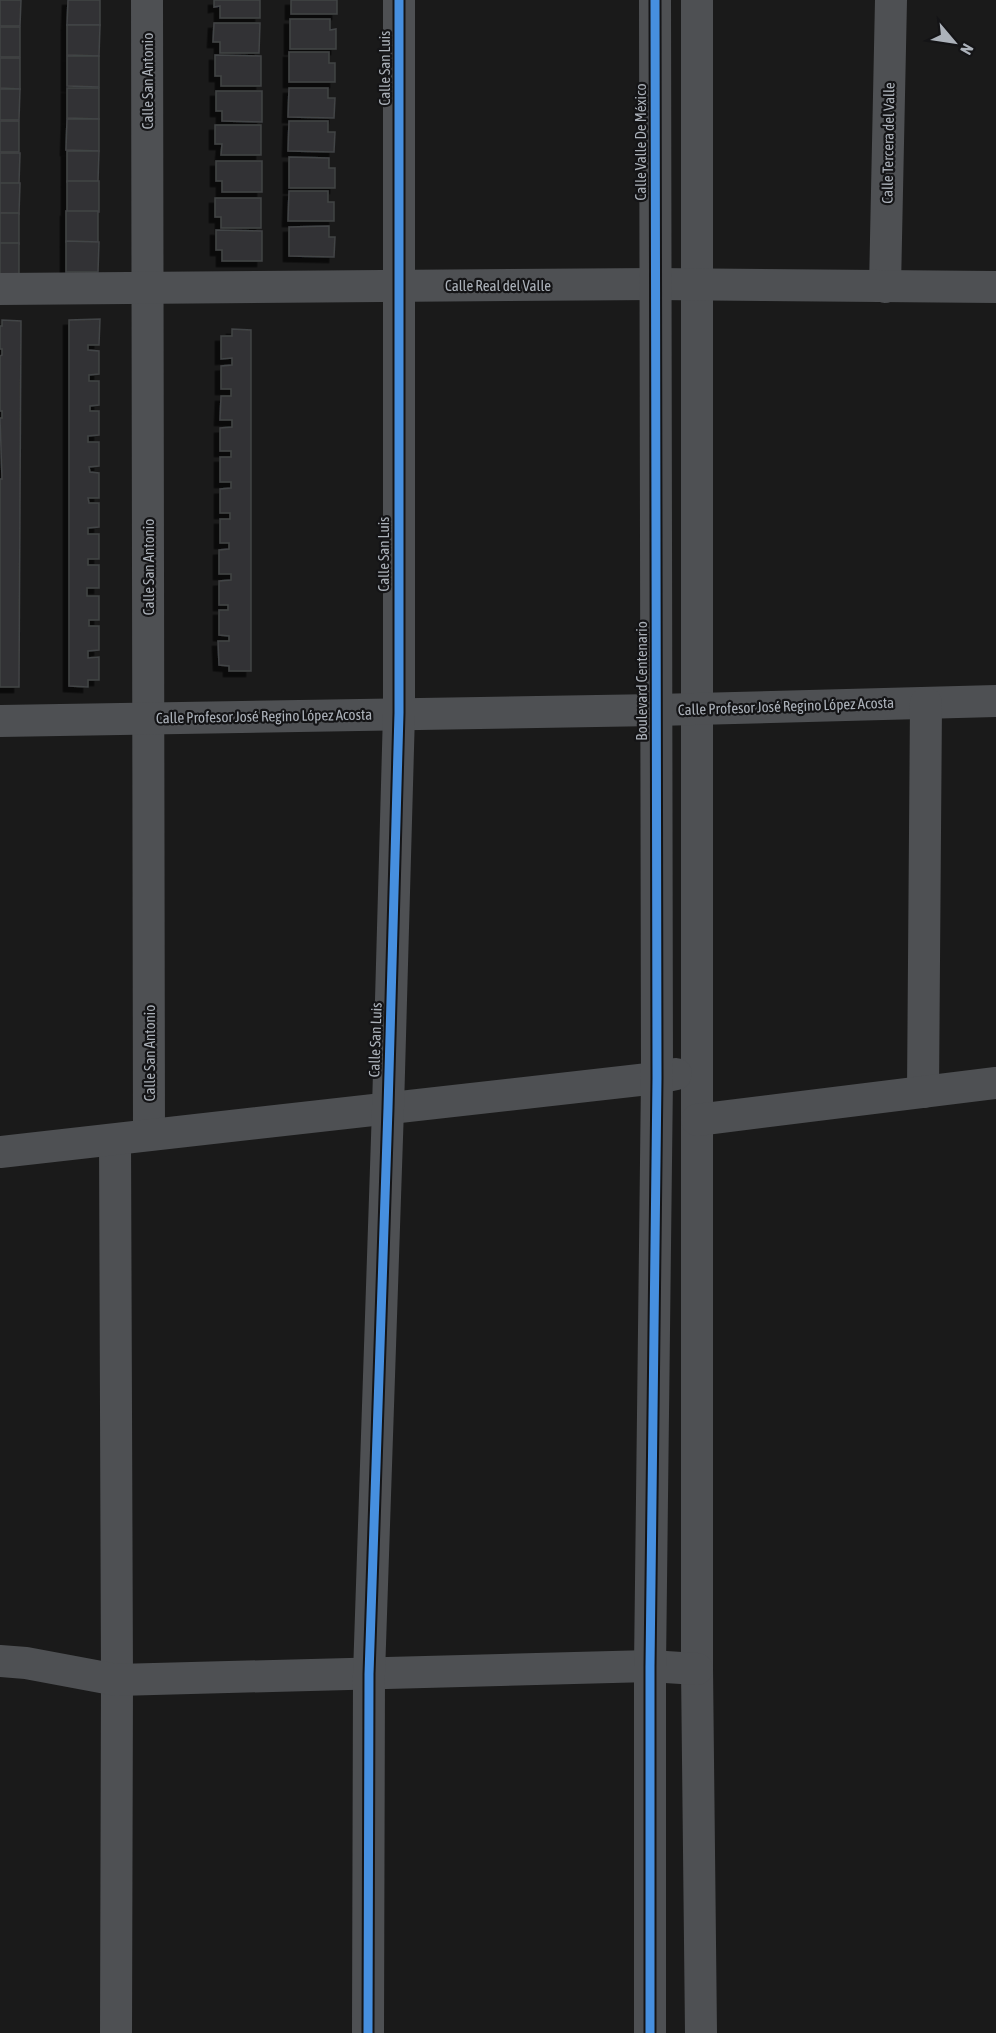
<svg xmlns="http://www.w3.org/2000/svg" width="996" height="2033" viewBox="0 0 996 2033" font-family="'Asap Condensed',sans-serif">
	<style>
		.building { fill: #333334; stroke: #424446; stroke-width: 1.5; filter: url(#shadow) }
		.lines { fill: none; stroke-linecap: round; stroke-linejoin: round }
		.minor { stroke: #4e5053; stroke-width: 32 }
		.cycleway-casing { stroke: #141416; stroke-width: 13 }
		.cycleway { stroke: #468fdf; stroke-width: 9 }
		.labels { text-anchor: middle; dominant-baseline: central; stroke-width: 4.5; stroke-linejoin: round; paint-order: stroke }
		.street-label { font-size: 15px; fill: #acb2ba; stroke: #141416 }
	</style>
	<defs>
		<filter id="shadow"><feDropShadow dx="-5.5" dy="5.5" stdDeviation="0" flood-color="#0009"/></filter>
	</defs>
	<rect width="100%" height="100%" fill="#1a1a1a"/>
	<!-- building -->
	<g class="building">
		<path d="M 0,0 L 21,0 L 20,26 L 0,26 Z"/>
		<path d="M 68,0 L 100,0 L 100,25 L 67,25 Z"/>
		<path d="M 214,0 L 260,0 L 260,18 L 220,18 L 220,6 L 214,7 Z"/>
		<rect x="291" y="0" width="46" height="14"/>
		<path d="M 290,19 L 330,19 L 330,30 L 336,29 L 336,49 L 290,49 Z"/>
		<path d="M 214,23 L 260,23 L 259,53 L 220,53 L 220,42 L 213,42 Z"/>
		<path d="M 67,25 L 100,25 L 99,56 L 67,55 Z"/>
		<rect x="0" y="27" width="20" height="30"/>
		<path d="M 289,52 L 329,52 L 329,63 L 335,63 L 335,82 L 289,82 Z"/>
		<path d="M 215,55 L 261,56 L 261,86 L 221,86 L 221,76 L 215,76 Z"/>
		<path d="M 67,56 L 99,56 L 99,87 L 67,86 Z"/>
		<path d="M 0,58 L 20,58 L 20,89 L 0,88 Z"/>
		<path d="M 67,88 L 99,88 L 99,119 L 67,118 Z"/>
		<path d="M 289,88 L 328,88 L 328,98 L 335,98 L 334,118 L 288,117 Z"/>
		<path d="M 0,89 L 20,89 L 19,120 L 0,120 Z"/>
		<path d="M 216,91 L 262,91 L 262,122 L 222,121 L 222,111 L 216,111 Z"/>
		<path d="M 67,119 L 99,119 L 99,151 L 66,150 Z"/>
		<rect x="0" y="121" width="19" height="31"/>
		<path d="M 289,121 L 328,121 L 328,132 L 335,132 L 334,152 L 288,151 Z"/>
		<path d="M 215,125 L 261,125 L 261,155 L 221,155 L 222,144 L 215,144 Z"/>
		<path d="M 67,151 L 99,151 L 98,182 L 67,182 Z"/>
		<path d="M 0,153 L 20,153 L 19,184 L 0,184 Z"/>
		<path d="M 289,157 L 329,158 L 329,168 L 335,168 L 335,188 L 289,188 Z"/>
		<path d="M 216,161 L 262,161 L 262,192 L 222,192 L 222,181 L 216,181 Z"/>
		<rect x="67" y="181" width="32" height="31"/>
		<path d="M 0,183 L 20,183 L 19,214 L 0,213 Z"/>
		<path d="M 289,191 L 328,191 L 328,202 L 334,202 L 334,221 L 288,221 Z"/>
		<path d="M 215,198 L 261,198 L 261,228 L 221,228 L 221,217 L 215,217 Z"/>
		<rect x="66" y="211" width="32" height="31"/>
		<rect x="0" y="213" width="19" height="31"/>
		<path d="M 329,226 L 329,237 L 335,237 L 334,257 L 289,256 L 289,227 Z"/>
		<path d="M 216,230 L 262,231 L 262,261 L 222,261 L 222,250 L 216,250 Z"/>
		<path d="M 66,241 L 99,242 L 98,272 L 66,272 Z"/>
		<rect x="0" y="243" width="19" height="31"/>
		<path d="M 100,319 L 99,345 L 88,345 L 88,350 L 99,351 L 99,374 L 89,375 L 89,381 L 99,381 L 99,405 L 90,406 L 90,411 L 99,411 L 99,435 L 88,436 L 88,442 L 99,442 L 99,466 L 89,467 L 90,472 L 99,473 L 99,498 L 88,498 L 89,503 L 99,503 L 99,527 L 88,528 L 88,534 L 99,534 L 99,559 L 88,559 L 88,565 L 99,565 L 99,588 L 87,588 L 87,596 L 99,596 L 99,620 L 89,620 L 89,626 L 99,626 L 99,650 L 88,651 L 88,658 L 99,657 L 99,680 L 88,680 L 88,687 L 69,686 L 69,320 Z"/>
		<path d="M 2,320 L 21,321 L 19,687 L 0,687 L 0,479 L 2,479 L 0,418 L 2,418 L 2,411 L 0,411 L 0,356 L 2,355 L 2,349 L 0,349 L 0,326 L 2,326 Z"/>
		<path d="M 232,329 L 251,330 L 251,671 L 229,671 L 229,666 L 219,665 L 218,641 L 229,641 L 229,636 L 219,635 L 219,610 L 228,610 L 228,605 L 219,605 L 219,581 L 231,580 L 231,574 L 219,574 L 219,550 L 229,549 L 229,543 L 220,543 L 220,519 L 230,519 L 230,513 L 220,513 L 220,489 L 231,488 L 231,482 L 220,482 L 220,457 L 231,457 L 231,451 L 220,451 L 220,428 L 232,427 L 232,420 L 220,420 L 221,396 L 231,396 L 231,389 L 221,389 L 221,366 L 232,365 L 232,358 L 221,359 L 221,336 L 232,336 Z"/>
	</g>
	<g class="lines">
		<!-- minor -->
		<g class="minor">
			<path d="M 147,0 L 149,1134"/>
			<path d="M 697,0 L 697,1669 L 701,2033"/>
			<path d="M 885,287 L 891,0"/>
			<path d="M 0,289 L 655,284 L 996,287"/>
			<path d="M 0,721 L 656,710 L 996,701"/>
			<path d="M 923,1092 L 926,703"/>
			<path d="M 697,1120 L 996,1083"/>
			<path d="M 115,1140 L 117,1680 L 116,2033"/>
			<path d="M 0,1152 L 657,1078 L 676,1074"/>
			<path d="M 0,1661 L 26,1663 L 117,1680 L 650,1666 L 697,1669"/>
			<path d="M 368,2033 L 369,1674 L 388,1108 L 399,713 L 399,0"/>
			<path d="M 650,2033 L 650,1666 L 657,1078 L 655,0"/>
		</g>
		<defs>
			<g id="cycleway">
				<path d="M 368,2033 L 369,1674 L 388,1108 L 399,713 L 399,0"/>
				<path d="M 650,2033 L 650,1666 L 657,1078 L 655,0"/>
			</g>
		</defs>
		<!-- cycleway casing -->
		<use href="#cycleway" class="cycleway-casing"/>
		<!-- cycleway -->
		<use href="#cycleway" class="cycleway"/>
	</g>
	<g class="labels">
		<!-- street labels -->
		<g class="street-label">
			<text transform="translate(384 68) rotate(-90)">Calle San Luis</text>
			<text transform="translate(147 81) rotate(-90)">Calle San Antonio</text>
			<text transform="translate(640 142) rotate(-90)">Calle Valle De México</text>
			<text transform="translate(888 143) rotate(-89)">Calle Tercera del Valle</text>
			<text x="498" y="285">Calle Real del Valle</text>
			<text transform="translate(383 554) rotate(-90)">Calle San Luis</text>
			<text transform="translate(148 567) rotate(-90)">Calle San Antonio</text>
			<text transform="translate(641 681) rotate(-90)">Boulevard Centenario</text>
			<text transform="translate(786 706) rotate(-2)">Calle Profesor José Regino López Acosta</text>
			<text transform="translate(264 716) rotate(-1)">Calle Profesor José Regino López Acosta</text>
			<text transform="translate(375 1040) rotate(-88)">Calle San Luis</text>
			<text transform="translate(149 1053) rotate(-90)">Calle San Antonio</text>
		</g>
	</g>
	<!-- north arrow -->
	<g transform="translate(954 42) rotate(119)" stroke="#141416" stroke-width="4.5" paint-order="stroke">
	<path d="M0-4.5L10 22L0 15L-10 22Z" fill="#acb2ba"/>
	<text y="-9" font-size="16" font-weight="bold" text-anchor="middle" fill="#acb2ba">N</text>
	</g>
</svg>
